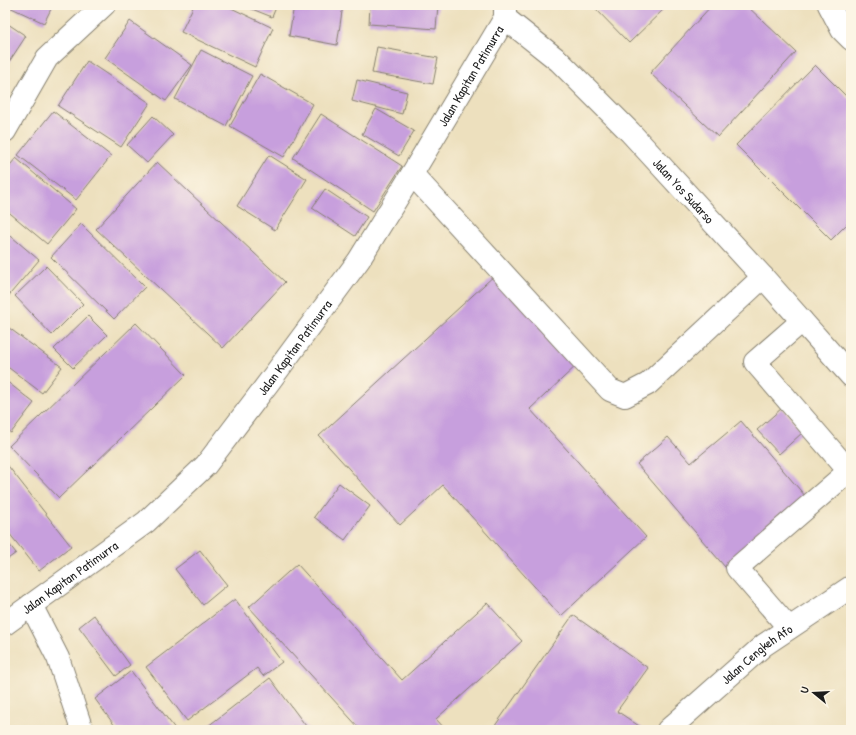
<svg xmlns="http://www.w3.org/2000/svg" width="856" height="735" viewBox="0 0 856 735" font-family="'Patrick Hand',sans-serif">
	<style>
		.green { fill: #82d08f; stroke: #4f7656 }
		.building { fill: #c79fdd }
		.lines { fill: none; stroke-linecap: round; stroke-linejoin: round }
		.minor-casing { stroke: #847e6d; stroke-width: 24 }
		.minor { stroke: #fff; stroke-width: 22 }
		.labels { text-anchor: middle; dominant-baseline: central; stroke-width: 3; stroke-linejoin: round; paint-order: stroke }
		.street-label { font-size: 13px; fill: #1c1c1c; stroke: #fcf5e5 }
	</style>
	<rect width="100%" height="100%" fill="#fcf5e5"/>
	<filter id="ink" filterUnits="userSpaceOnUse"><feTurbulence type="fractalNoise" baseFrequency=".025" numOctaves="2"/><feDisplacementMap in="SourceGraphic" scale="8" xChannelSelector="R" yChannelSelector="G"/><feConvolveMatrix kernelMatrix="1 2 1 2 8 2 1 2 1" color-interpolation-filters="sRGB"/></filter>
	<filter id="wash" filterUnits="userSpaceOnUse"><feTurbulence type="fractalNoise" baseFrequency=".012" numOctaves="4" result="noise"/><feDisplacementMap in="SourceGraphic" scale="16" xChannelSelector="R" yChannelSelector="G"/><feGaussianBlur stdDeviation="0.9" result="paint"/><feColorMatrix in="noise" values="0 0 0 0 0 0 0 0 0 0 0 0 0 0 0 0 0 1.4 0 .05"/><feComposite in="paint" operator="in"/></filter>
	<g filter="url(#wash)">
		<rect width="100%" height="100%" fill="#ede0be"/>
		<!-- green -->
		<path class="green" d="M 840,5 L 851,5 L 851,21 Z"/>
		<g id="blocks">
			<!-- building -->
			<g class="building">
				<path d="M 5,5 L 53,5 L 44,23 Z"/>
				<path d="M 194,5 L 225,5 L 273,28 L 255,67 L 181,32 Z"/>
				<path d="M 242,5 L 277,5 L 272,17 Z"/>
				<path d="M 294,5 L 343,5 L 337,45 L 289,36 Z"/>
				<path d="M 370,5 L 438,5 L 436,29 L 369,24 Z"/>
				<path d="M 592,5 L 668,5 L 629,43 Z"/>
				<path d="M 712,5 L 746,5 L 796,52 L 718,137 L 650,73 Z"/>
				<path d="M 130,21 L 192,65 L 166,101 L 105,58 Z"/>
				<path d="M 5,22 L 26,36 L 5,68 Z"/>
				<path d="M 377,47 L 438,58 L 433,84 L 372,73 Z"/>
				<path d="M 201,50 L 252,76 L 226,126 L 175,99 Z"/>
				<path d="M 87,61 L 150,103 L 121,147 L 58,106 Z"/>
				<path d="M 815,65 L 851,101 L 851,220 L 831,240 L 736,145 Z"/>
				<path d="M 260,74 L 313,104 L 284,157 L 230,126 Z"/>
				<path d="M 357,80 L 407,92 L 402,114 L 352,101 Z"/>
				<path d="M 5,97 L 16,103 L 5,116 Z"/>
				<path d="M 376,109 L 414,131 L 399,156 L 362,134 Z"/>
				<path d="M 53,111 L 111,156 L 76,200 L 18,155 Z"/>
				<path d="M 321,114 L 402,166 L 373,211 L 293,158 Z"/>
				<path d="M 153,116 L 173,135 L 147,163 L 127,145 Z"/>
				<path d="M 269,155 L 307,179 L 275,230 L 237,206 Z"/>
				<path d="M 16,158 L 76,209 L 47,244 L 5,209 L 5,171 Z"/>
				<path d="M 157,162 L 285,282 L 223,348 L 96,229 Z"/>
				<path d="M 325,189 L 367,217 L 355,236 L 312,208 Z"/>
				<path d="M 81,224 L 145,287 L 114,319 L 51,257 Z"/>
				<path d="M 5,231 L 39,260 L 5,300 Z"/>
				<path d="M 46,266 L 83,304 L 52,335 L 15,296 Z"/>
				<path d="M 496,274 L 578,364 L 530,409 L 646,537 L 561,616 L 443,485 L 400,525 L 319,436 Z"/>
				<path d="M 88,316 L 107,335 L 73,368 L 54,349 Z"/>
				<path d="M 136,323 L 186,375 L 59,498 L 9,446 Z"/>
				<path d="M 5,325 L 62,367 L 42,393 L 5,365 Z"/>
				<path d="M 5,380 L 34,403 L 11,433 L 5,429 Z"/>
				<path d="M 782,408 L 803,432 L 779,454 L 757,430 Z"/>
				<path d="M 741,421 L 806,497 L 725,567 L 637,464 L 668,437 L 691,463 Z"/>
				<path d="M 5,462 L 71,546 L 39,571 L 5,528 Z"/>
				<path d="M 339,483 L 370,506 L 345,540 L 314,517 Z"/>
				<path d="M 5,539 L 16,553 L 5,561 Z"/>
				<path d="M 200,550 L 227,585 L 203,605 L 175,569 Z"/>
				<path d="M 297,564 L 402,680 L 487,603 L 522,641 L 436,719 L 446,730 L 361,730 L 249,607 Z"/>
				<path d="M 235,599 L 282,662 L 263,676 L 257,668 L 187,721 L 146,667 Z"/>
				<path d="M 94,615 L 130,665 L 116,676 L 79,627 Z"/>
				<path d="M 573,615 L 648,668 L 617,711 L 645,730 L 492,730 Z"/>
				<path d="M 131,671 L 176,730 L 118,730 L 95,699 Z"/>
				<path d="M 270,678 L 309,730 L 203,730 Z"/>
			</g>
		</g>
	</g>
	<g filter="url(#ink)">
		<use href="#blocks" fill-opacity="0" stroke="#847e6d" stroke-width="1"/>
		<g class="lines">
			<defs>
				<g id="minor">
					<path d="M 829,5 L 842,30 L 851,39"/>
					<path id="s1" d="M 505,18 L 559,61 L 630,132 L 763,277 L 851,376"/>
					<path d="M 5,131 L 47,58 L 104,5"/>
					<path d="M 412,174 L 610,390 L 625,396 L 648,384 L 763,277"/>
					<path d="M 31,605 L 58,658 L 82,730"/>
					<path id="s2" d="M 5,624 L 146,522 L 206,465 L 269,382 L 359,260 L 412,174 L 505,18 L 505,5"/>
					<path d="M 789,628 L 737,568 L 849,471 L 755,362 L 802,321"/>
					<path id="s3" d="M 668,730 L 764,645 L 851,587"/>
				</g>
			</defs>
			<!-- minor casing -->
			<use href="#minor" class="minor-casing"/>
			<!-- minor -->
			<use href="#minor" class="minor"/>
		</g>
	</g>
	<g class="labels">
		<!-- street labels -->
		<g class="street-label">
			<text stroke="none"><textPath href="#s2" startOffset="728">Jalan Kapitan Patimurra</textPath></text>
			<text stroke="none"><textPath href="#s1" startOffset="249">Jalan Yos Sudarso</textPath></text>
			<text stroke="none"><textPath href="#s2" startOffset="404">Jalan Kapitan Patimurra</textPath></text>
			<text stroke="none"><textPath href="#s2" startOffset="80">Jalan Kapitan Patimurra</textPath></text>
			<text stroke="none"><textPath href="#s3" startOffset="117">Jalan Cengkeh Afo</textPath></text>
		</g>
	</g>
	<!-- margin -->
	<rect width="856" height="735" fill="none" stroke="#fcf5e5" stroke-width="20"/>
	<!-- north arrow -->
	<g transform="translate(814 693) rotate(288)" stroke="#fcf5e5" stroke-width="3" paint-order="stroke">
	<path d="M0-3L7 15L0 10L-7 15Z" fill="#1c1c1c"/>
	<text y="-6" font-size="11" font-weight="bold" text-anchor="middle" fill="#1c1c1c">U</text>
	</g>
</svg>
